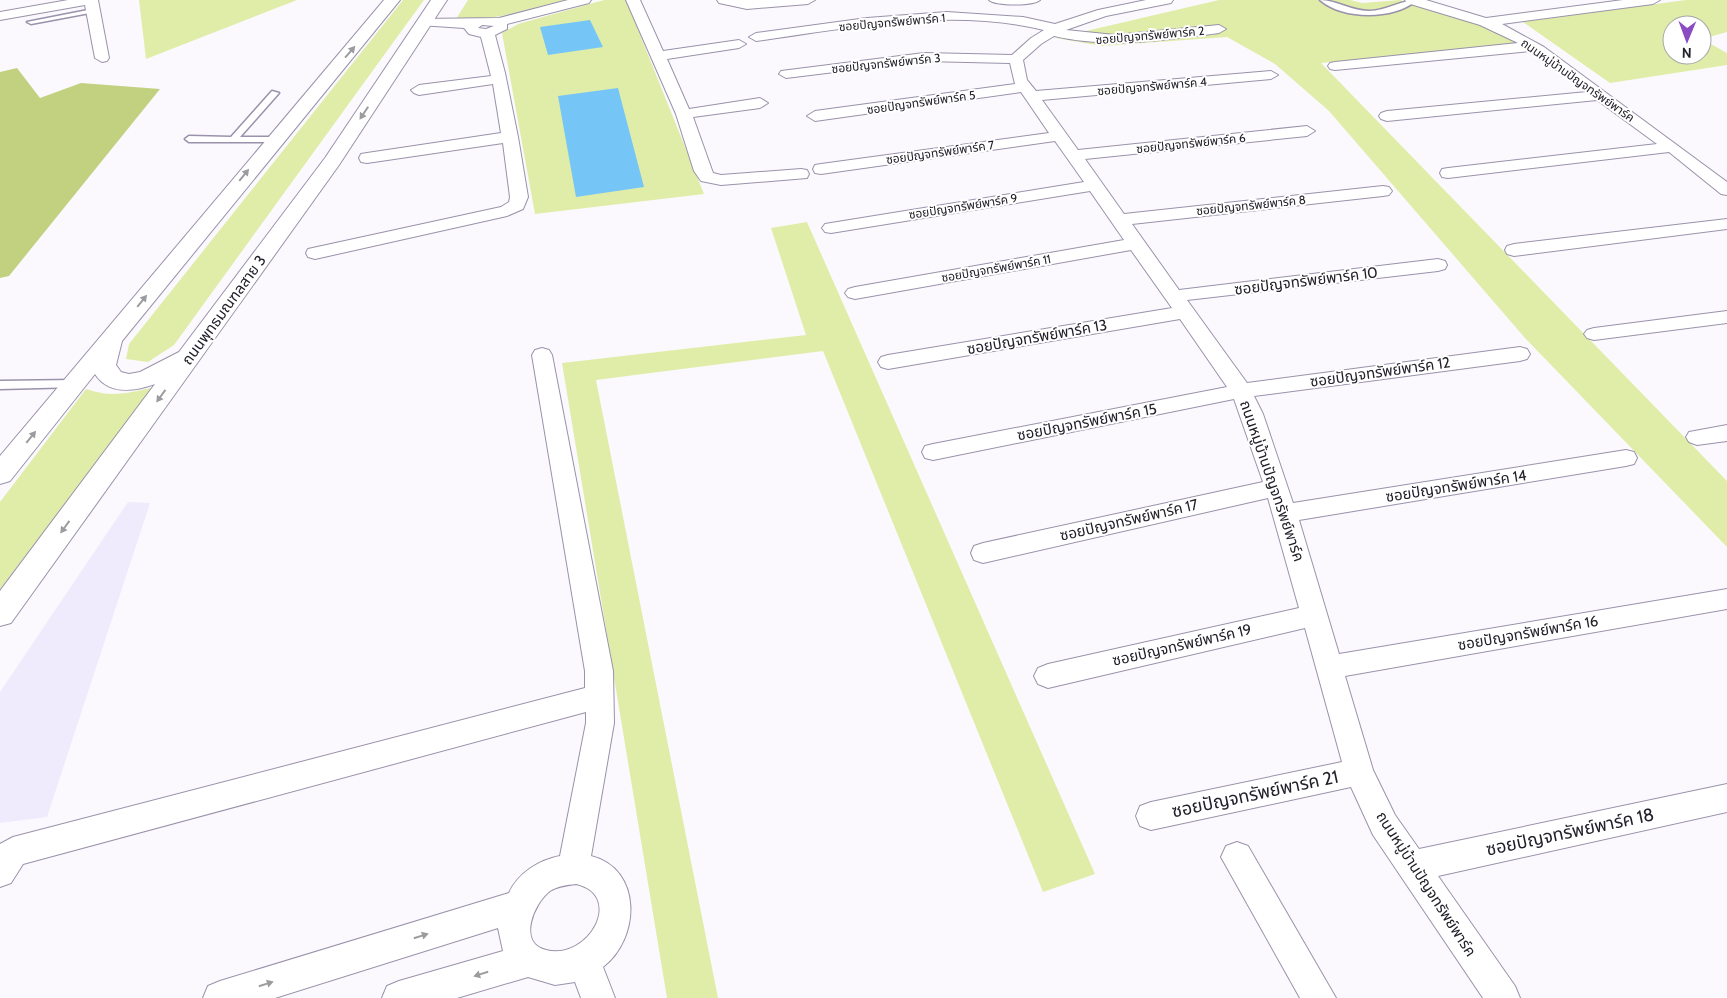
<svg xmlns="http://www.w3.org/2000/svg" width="1727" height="998" viewBox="0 0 1727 998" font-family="Cabin,'Noto Sans Thai',sans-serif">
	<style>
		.built { fill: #f0eafd }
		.green { fill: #e0eda9 }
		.forest { fill: #c2d180 }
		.water { fill: #76c5f7 }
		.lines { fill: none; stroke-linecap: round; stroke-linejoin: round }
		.lane-casing { stroke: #9a92aa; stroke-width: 3 }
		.street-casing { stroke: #9a92aa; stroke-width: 2 }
		.secondary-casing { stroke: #9a92aa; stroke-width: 2 }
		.lane { fill: #fff; fill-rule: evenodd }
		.street { fill: #fff; fill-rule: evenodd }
		.secondary { fill: #fff; fill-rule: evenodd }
		.oneway { fill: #9c9b9f }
		.labels { text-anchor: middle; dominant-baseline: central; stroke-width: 4; stroke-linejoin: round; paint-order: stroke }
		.far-street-label { font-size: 12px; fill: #232029; stroke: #fff }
		.street-label { font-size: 15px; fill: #232029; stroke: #fff }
		.near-street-label { font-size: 18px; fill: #232029; stroke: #fff }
	</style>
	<rect width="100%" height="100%" fill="#fbf9fe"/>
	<!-- built -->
	<path class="built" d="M 128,502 L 150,503 L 47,817 L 0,823 L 0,692 Z"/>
	<!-- green -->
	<g class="green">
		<path d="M 139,0 L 297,0 L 146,59 Z"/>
		<path d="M 403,0 L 424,0 L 174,345 L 148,362 L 126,359 L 129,344 Z"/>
		<path d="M 468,0 L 565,0 C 530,8 491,23 456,19 Z"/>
		<path d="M 604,0 L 626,0 L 704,194 L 535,214 L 502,33 L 518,24 Z"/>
		<path d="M 1219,0 L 1350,0 L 1362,3 L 1400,0 L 1478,24 L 1520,43 L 1321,63 L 1727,481 L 1727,547 L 1525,338 L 1329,111 L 1275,64 L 1227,37 L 1102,46 L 1056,38 Z"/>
		<path d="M 1686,0 L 1727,0 L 1727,32 L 1702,39 L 1702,25 L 1672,25 L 1672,55 L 1702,55 L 1702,39 L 1727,53 L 1727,65 L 1610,83 L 1523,22 Z"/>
		<path d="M 807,222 L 1095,874 L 1043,892 L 823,351 L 596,380 L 718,998 L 667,998 L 562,363 L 806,335 L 771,228 Z"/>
		<path d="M 155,387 L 0,589 L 0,502 L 86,389 C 112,398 128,393 155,387 Z"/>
	</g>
	<!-- forest -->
	<path class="forest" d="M 17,68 L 40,98 L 81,83 L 160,89 L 9,276 L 0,278 L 0,72 Z"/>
	<!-- water -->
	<g class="water">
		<path d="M 590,20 L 603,47 L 548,55 L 540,27 Z"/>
		<path d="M 618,88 L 644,187 L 576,197 L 558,96 Z"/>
	</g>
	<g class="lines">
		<defs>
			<g id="lane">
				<path d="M 1320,0 C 1336,0 1351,11 1369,11 C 1386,11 1401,0 1417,0 C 1394,20 1343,20 1320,0 Z"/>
				<path d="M 93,9 L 95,10 L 95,12 L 31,24 L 27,22 Z"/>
				<path d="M 272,91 L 279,93 L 240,137 L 274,137 L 277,138 L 277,142 L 189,142 L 185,139 L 189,136 L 231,137 Z"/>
				<path d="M 75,380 L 81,384 L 79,387 L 0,389 L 0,381 Z"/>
			</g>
			<g id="street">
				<path d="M 68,0 L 98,0 L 109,58 L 107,61 L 102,62 L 95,58 L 85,5 L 0,20 L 0,12 Z"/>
				<path d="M 568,0 L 591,0 L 589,3 L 507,24 L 507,29 L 495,35 L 505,73 L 518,137 L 528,197 L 523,209 L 507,216 L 315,259 L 308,257 L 306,253 L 308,249 L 501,207 L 509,202 L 510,197 L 503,143 L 367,163 L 361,162 L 359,158 L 361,154 L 367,153 L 501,133 L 493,84 L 419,95 L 414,93 L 411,90 L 419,85 L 491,76 L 481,37 L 469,34 L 464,28 L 420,25 L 418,22 L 420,19 L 499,18 ZM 482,25 L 494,26 L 486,29 L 478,28 Z"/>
				<path d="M 626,0 L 640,0 L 663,51 L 739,40 L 746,44 L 739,48 L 667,59 L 689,109 L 760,98 L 768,103 L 760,108 L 693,117 L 713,173 L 721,175 L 801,169 L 807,170 L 809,174 L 807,178 L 721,185 L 701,181 L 694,171 L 676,114 Z"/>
				<path d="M 717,0 L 815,0 L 808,4 L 747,9 L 719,3 Z"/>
				<path d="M 989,0 L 1040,0 C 1034,6 995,6 989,0 Z"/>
				<path d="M 1146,0 L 1173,0 L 1171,3 L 1106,16 L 1066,30 L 1115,35 L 1219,25 L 1226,29 L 1219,33 C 1163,40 1110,49 1054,36 L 1041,44 L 1023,60 L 1027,80 L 1036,91 L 1271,71 L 1278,75 L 1271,79 L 1042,100 L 1078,150 L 1307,126 L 1315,131 L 1307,136 L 1085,159 L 1124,214 L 1383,186 L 1389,187 L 1392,191 L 1389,195 L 1383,196 L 1132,224 L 1179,290 L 1438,259 L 1445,261 L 1447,265 L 1445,269 L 1438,271 L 1187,300 L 1247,383 L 1520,347 L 1527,349 L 1530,354 L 1527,359 L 1520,361 L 1254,396 L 1263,414 L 1293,503 L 1626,450 L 1634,452 L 1637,458 L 1634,464 L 1626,466 L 1299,520 L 1339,654 L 1727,589 L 1727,609 L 1345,676 L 1373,770 L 1395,815 L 1419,849 L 1727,784 L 1727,812 L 1438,876 L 1515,986 L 1520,998 L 1483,998 L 1373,835 L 1351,787 L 1151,830 L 1140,826 L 1136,816 L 1140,806 L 1151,802 L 1342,762 L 1305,628 L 1048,688 L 1038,684 L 1034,676 L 1038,668 L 1048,664 L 1299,608 L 1268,498 L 983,563 L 974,560 L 971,553 L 974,546 L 983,543 L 1263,482 L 1234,399 L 933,460 L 925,458 L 922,452 L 925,446 L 933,444 L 1227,387 L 1180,319 L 888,369 L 881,367 L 878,362 L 881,357 L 888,355 L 1172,308 L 1131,250 L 855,299 L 848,297 L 845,293 L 848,289 L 855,287 L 1124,240 L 1090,191 L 831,233 L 825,232 L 822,228 L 825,224 L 831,223 L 1084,182 L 1055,141 L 821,174 L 815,173 L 813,169 L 815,165 L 821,164 L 1049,133 L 1021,92 L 815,121 L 807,116 L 815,111 L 1015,84 L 1010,63 L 924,61 L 786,78 L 779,74 L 781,71 L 924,53 L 1012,55 L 1031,38 L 1044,30 C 950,7 850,28 756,41 L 749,37 L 756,33 L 867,18 L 947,12 L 1023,17 L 1055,24 L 1098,10 Z"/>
				<path d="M 1405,0 L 1426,0 L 1486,18 L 1623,0 L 1660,0 L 1653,4 L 1502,24 L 1544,47 L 1727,182 L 1727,195 L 1721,194 L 1669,152 L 1448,178 L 1442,177 L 1440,173 L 1442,169 L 1448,168 L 1657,144 L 1597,100 L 1387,121 L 1381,119 L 1379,116 L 1381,113 L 1387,111 L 1587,92 L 1530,51 L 1335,70 L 1330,69 L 1328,66 L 1330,63 L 1335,62 L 1518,43 L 1480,25 L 1407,3 Z"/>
				<path d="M 1727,219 L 1727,229 L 1514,256 L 1507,254 L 1505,250 L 1507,246 L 1514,244 Z"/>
				<path d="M 1727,311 L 1727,323 L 1594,340 L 1587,338 L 1584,334 L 1587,330 L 1594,328 Z"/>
				<path d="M 542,348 L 549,350 L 552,355 L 613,671 L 614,723 L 591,856 C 643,869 640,939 603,967 L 615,998 L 581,998 L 575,982 L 555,985 L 528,977 L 457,998 L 382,998 L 387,986 L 399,981 L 503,951 L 498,928 L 275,998 L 203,998 L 208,986 L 220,981 L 509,893 C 518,873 539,860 560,856 L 586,723 L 586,712 L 23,864 L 11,883 L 0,887 L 0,844 L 13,837 L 585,688 L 585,671 L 532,355 L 535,350 ZM 576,884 C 625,895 589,961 546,950 C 517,943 534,903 550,891 C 558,886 567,885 576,884 Z"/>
				<path d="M 1727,425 L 1727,441 L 1697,445 L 1689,442 L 1686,437 L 1689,432 Z"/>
				<path d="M 1237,842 L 1248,846 L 1336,998 L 1300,998 L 1221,857 L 1226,846 Z"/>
			</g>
			<path id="secondary" d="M 384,0 L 400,0 L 122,341 L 116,365 L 121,372 L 129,374 L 140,372 L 179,352 L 325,158 L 431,0 L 447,0 L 339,165 L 11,623 L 0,626 L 0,591 L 155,384 C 135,391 109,396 95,374 L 10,481 L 0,484 L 0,456 Z"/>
		</defs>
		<!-- lane casing -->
		<use href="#lane" class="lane-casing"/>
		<!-- street casing -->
		<use href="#street" class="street-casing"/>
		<!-- secondary casing -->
		<use href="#secondary" class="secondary-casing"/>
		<!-- lane -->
		<use href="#lane" class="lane"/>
		<!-- street -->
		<use href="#street" class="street"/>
		<!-- secondary -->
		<use href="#secondary" class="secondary"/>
	</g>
	<!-- one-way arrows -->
	<defs><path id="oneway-solid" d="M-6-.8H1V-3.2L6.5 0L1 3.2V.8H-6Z" transform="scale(1.25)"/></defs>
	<g class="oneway">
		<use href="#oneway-solid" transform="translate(350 52) rotate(-49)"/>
		<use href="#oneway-solid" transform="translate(364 113) rotate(124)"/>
		<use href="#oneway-solid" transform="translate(244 175) rotate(-51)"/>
		<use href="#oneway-solid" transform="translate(142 301) rotate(-51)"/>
		<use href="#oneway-solid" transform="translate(161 396) rotate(126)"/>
		<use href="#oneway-solid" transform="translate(31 437) rotate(-51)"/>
		<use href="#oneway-solid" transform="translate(65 527) rotate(126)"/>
		<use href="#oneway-solid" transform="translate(421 936) rotate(-17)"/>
		<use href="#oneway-solid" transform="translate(481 974) rotate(163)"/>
		<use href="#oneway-solid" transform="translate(266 984) rotate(-17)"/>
	</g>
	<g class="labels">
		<!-- far-street labels -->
		<g class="far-street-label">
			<text transform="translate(892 22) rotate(-5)">ซอยปัญจทรัพย์พาร์ค 1</text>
			<text transform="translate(1150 35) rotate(-5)">ซอยปัญจทรัพย์พาร์ค 2</text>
			<text transform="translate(886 63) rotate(-6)">ซอยปัญจทรัพย์พาร์ค 3</text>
			<text transform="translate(1578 80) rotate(35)">ถนนหมู่บ้านปัญจทรัพย์พาร์ค</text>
			<text transform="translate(1152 86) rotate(-5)">ซอยปัญจทรัพย์พาร์ค 4</text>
			<text transform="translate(921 102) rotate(-8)">ซอยปัญจทรัพย์พาร์ค 5</text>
			<text transform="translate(1191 143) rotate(-6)">ซอยปัญจทรัพย์พาร์ค 6</text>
			<text transform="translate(940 152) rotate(-8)">ซอยปัญจทรัพย์พาร์ค 7</text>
			<text transform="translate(1251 205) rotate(-6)">ซอยปัญจทรัพย์พาร์ค 8</text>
			<text transform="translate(963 206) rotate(-9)">ซอยปัญจทรัพย์พาร์ค 9</text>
			<text transform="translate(996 268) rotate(-10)">ซอยปัญจทรัพย์พาร์ค 11</text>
		</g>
		<!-- street labels -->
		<g class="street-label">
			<text transform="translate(1306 281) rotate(-7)">ซอยปัญจทรัพย์พาร์ค 10</text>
			<text transform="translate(224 310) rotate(-54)">ถนนพุทธมณฑลสาย 3</text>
			<text transform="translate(1037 337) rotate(-10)">ซอยปัญจทรัพย์พาร์ค 13</text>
			<text transform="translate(1380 372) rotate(-8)">ซอยปัญจทรัพย์พาร์ค 12</text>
			<text transform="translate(1087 422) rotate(-11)">ซอยปัญจทรัพย์พาร์ค 15</text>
			<text transform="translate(1272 481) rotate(71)">ถนนหมู่บ้านปัญจทรัพย์พาร์ค</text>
			<text transform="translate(1456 486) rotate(-9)">ซอยปัญจทรัพย์พาร์ค 14</text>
			<text transform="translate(1129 520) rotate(-13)">ซอยปัญจทรัพย์พาร์ค 17</text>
			<text transform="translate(1528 633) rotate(-10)">ซอยปัญจทรัพย์พาร์ค 16</text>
			<text transform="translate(1182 645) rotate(-13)">ซอยปัญจทรัพย์พาร์ค 19</text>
			<text transform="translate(1426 884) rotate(57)">ถนนหมู่บ้านปัญจทรัพย์พาร์ค</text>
		</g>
		<!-- near-street labels -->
		<g class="near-street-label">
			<text transform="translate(1255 794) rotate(-12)">ซอยปัญจทรัพย์พาร์ค 21</text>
			<text transform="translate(1570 832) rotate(-12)">ซอยปัญจทรัพย์พาร์ค 18</text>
		</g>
	</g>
	<!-- north arrow -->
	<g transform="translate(1687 40) rotate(181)"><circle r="24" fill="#ffffff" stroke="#a7a6a9"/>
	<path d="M0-4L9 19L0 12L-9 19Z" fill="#8b4cc2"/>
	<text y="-8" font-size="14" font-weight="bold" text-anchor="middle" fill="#232029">N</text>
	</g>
</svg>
